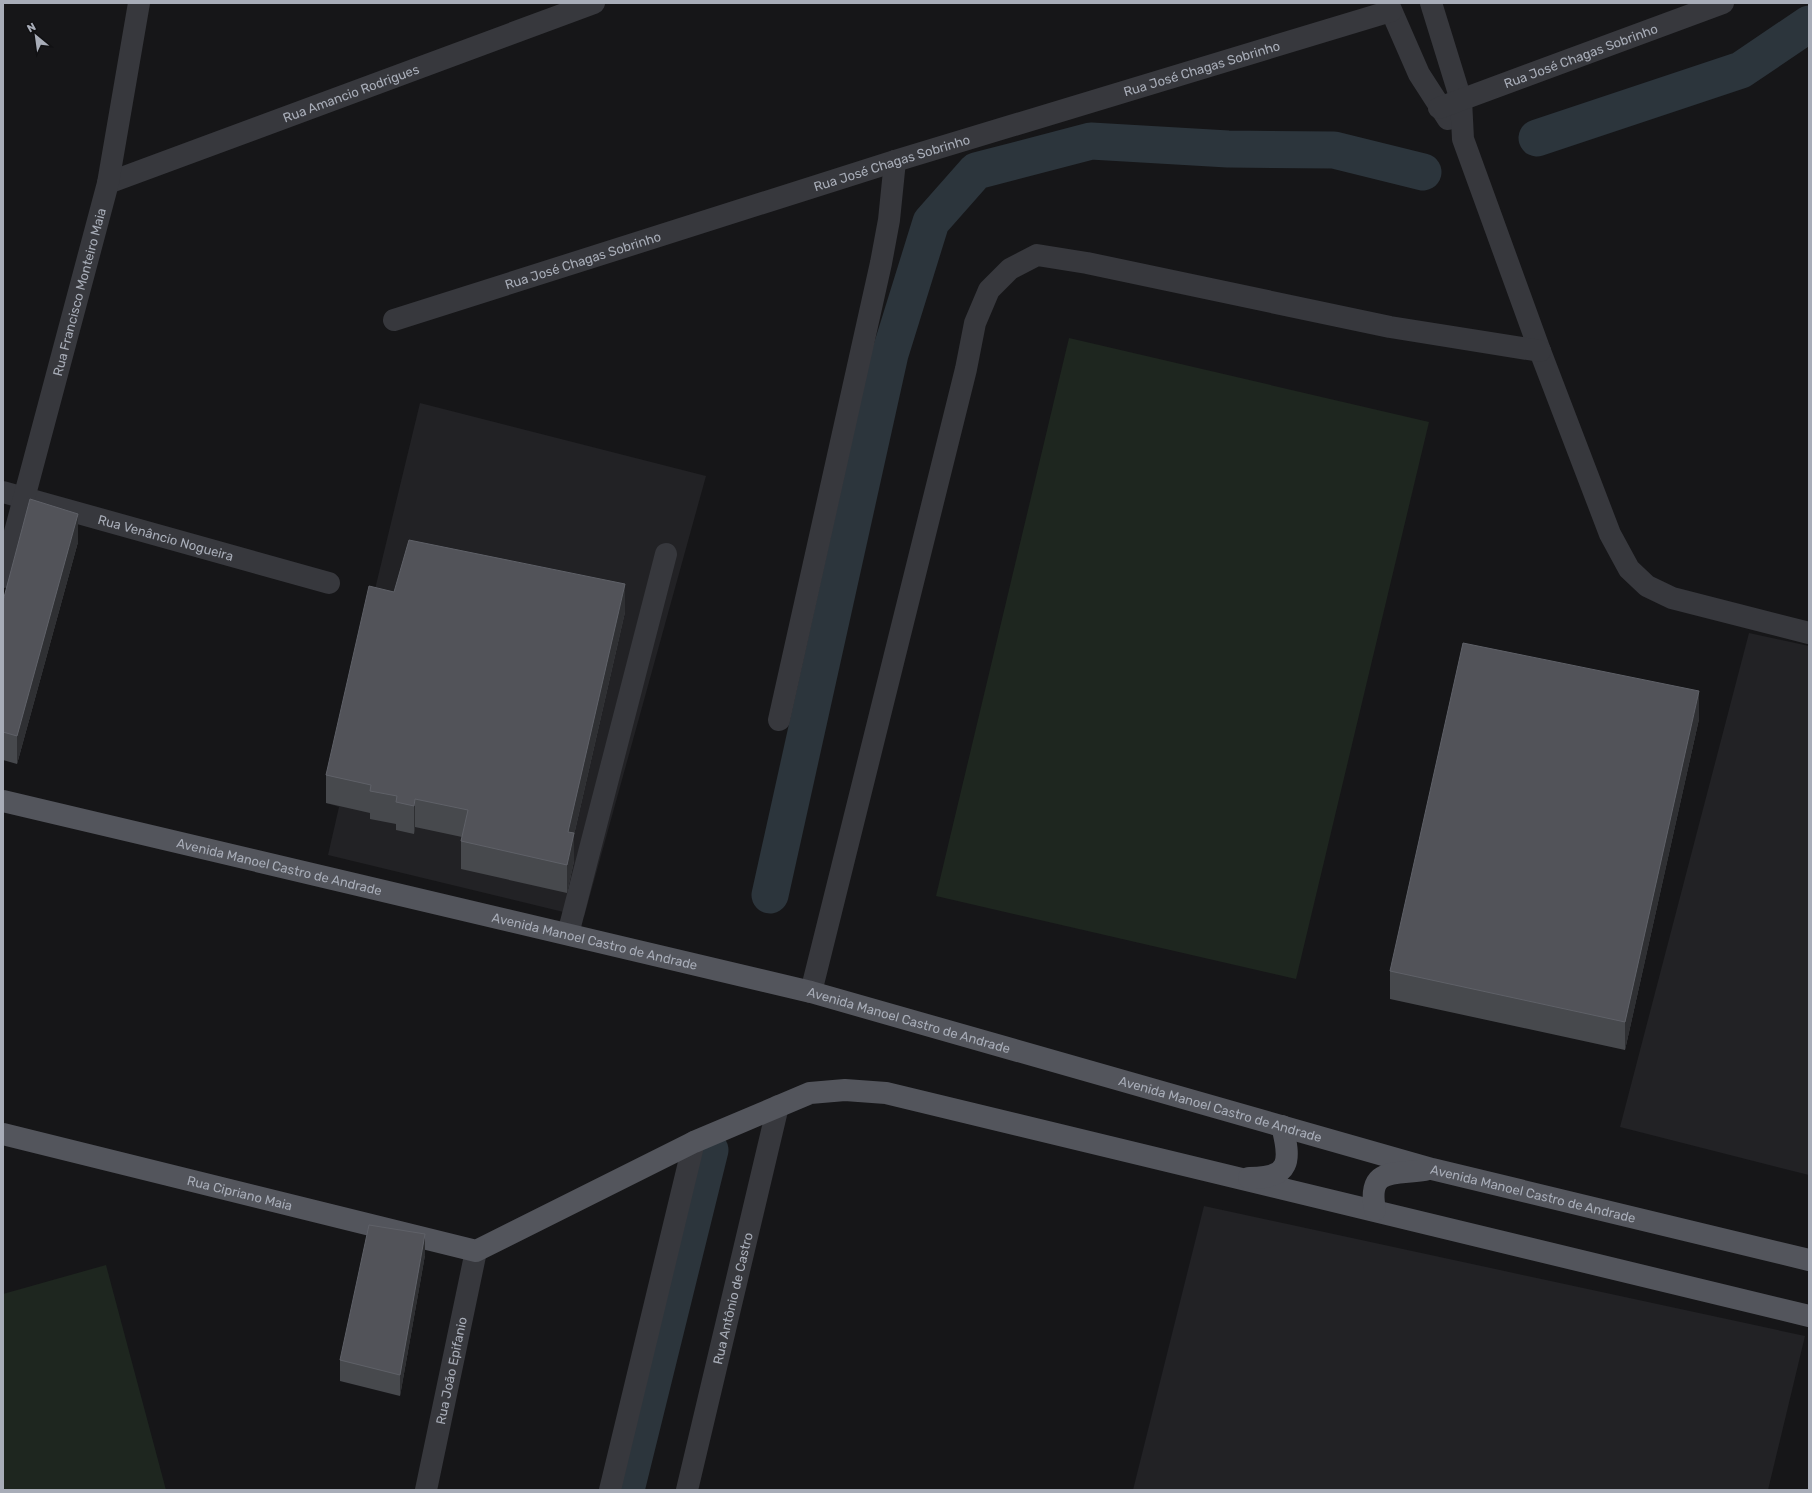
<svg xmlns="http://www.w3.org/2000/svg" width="1812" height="1493" viewBox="0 0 1812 1493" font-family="Rubik,sans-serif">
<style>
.built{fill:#222225}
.green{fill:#1e261f}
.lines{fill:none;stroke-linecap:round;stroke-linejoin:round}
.canal{stroke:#2c353c;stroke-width:37}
.minor{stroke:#37383d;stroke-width:22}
.major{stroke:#53555c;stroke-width:22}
.wall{fill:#47494d}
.shaded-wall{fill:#2f3033}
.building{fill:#525359;stroke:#5f6168}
.labels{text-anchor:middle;stroke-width:3;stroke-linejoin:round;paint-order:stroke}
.street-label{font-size:13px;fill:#a8adb8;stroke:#111113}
</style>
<rect width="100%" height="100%" fill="#161618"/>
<path class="built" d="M420,403L706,476L584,917L328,855L339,807L326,803L369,614Z
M1749,633L1809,646V1175L1620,1127Z
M1204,1206L1805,1336L1768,1490H1133Z"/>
<path class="green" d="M1069,338L1429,422L1296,979L936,896Z
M106,1265L166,1490H3V1294Z"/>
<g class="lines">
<path class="canal" d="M1537,138L1741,70L1809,24
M770,895L890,354L931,222L976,171L1091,141L1228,149L1334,150L1423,172
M626,1490L710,1150"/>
<g class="minor">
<path d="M1388,3L1419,74L1448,119"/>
<path d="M1431,3L1461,100L1463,139L1540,351L1610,534L1629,569L1647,586L1672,598L1809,633"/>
<path id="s1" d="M1439,108L1723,3"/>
<path id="s2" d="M108,183L594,3"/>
<path id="s3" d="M394,320L895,161L1391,11"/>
<path id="s4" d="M3,492L329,583"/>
<path id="s5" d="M3,577L108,183L139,3"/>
<path d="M779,720L881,263L889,220L895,161"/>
<path d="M568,934L666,554"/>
<path d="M811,992L966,369L975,323L989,290L1010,269L1037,255L1087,263L1390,327L1540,351"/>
<path id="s6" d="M426,1490L476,1251"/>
<path d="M610,1490L694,1142"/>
<path id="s7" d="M687,1490L778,1106"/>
</g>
<g class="major">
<path id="s8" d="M3,801L811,992L1432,1169L1809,1260"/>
<path id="s9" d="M3,1134L476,1251L694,1142L810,1093L845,1090L886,1093L1809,1316"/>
<path d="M1249,1178C1291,1178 1291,1161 1282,1126"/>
<path d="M1375,1210C1367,1167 1393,1175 1425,1170"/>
</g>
</g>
<path class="wall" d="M78,542L17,764L3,760V601Z
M394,592L625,612L574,835V861L567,893L461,869V841L462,837L415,827L414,834L396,830V824L370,819V813L326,803V775Z
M1699,719L1625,1050L1390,999V971Z
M425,1255L400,1396L340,1381V1360Z"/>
<path class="shaded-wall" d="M78,514V542L17,764V736Z
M625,584V612L574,835V861L567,893V865L568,832Z
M1699,691V719L1625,1050V1022Z
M415,799V827L414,834V806Z
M425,1234V1255L400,1396V1375Z"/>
<path class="building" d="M30,499L78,514L17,736L3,732V601Z
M409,540L625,584L568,832L574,833L567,865L461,841L468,810L415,799L414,806L396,802L397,796L370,791L371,785L326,775L369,586L394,592Z
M1463,643L1699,691L1625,1022L1390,971Z
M369,1225L425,1234L400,1375L340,1360Z"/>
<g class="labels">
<g class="street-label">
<text dy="5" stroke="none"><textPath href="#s1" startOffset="151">Rua José Chagas Sobrinho</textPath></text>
<text dy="5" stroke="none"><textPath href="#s3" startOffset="846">Rua José Chagas Sobrinho</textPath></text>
<text dy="5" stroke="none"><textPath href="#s2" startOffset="259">Rua Amancio Rodrigues</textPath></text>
<text dy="5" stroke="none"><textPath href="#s3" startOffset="522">Rua José Chagas Sobrinho</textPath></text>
<text dy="5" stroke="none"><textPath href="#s3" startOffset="198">Rua José Chagas Sobrinho</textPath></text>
<text dy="5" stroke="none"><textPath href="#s5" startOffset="295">Rua Francisco Monteiro Maia</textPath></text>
<text dy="5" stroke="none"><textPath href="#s4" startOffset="169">Rua Venâncio Nogueira</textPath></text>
<text dy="5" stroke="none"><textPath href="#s8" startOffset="284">Avenida Manoel Castro de Andrade</textPath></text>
<text dy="5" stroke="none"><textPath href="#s8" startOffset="608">Avenida Manoel Castro de Andrade</textPath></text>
<text dy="5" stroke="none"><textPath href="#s8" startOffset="932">Avenida Manoel Castro de Andrade</textPath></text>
<text dy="5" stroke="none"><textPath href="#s8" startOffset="1256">Avenida Manoel Castro de Andrade</textPath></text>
<text dy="5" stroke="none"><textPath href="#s9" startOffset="244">Rua Cipriano Maia</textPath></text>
<text dy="5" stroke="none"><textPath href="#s8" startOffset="1580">Avenida Manoel Castro de Andrade</textPath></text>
<text dy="5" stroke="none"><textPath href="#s7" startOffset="197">Rua Antônio de Castro</textPath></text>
<text dy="5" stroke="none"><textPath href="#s6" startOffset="122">Rua João Epifanio</textPath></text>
</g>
</g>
<rect width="1812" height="1493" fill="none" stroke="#a8adb8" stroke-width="8"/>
<g transform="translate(36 36) rotate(331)" stroke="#111113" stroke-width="3" paint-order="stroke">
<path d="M0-3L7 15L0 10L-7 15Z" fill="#a8adb8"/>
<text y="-6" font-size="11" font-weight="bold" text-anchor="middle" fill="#a8adb8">N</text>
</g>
</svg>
